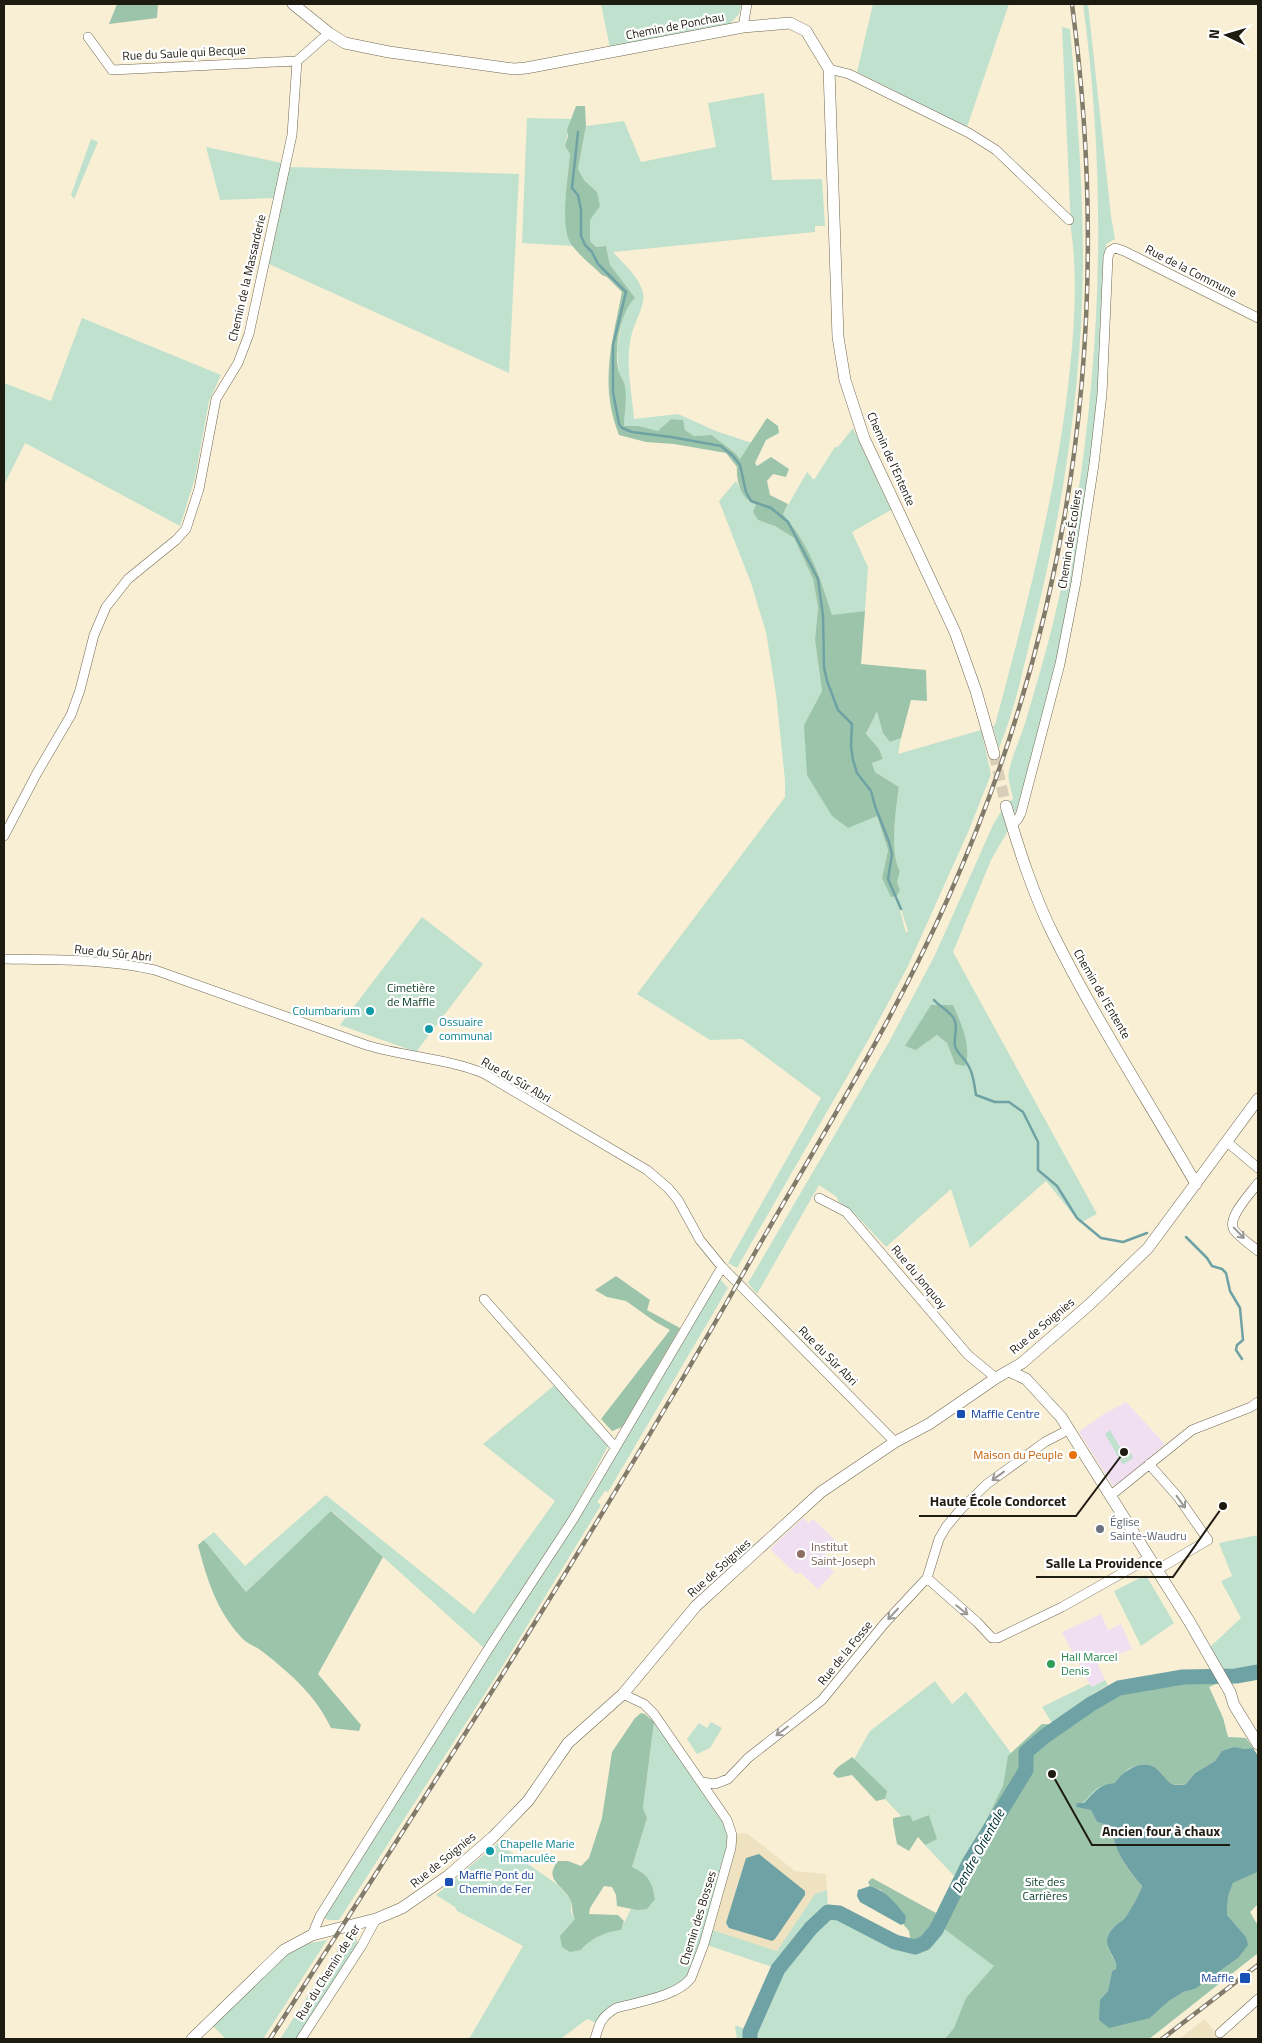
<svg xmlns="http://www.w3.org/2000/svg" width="1262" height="2043" viewBox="0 0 1262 2043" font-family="'Titillium Web',sans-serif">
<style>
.built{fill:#eee2c1}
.education{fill:#f0dff1}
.green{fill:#c0e1cd;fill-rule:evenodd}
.forest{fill:#9cc4ab}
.water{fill:#6fa2a4}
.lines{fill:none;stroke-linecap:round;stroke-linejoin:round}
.stream{stroke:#6fa2a4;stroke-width:2.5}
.river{stroke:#6fa2a4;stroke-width:15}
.secondary-tunnel{stroke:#d8cfb8;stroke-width:11;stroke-dasharray:11 5.5;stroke-linecap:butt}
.street-casing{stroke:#6f6750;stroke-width:10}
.secondary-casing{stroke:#6f6750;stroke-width:12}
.street{stroke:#fff;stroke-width:9}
.secondary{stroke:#fff;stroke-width:11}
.rail-casing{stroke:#827b6a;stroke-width:4.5}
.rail{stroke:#fff;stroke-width:2.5;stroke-dasharray:8;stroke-linecap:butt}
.oneway{stroke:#9a9894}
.culture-dot{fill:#0f9aa8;stroke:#fff;stroke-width:2}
.transit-dot{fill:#1a4fb4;stroke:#fff;stroke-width:2}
.food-dot{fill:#e8710a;stroke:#fff;stroke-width:2}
.worship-dot{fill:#6b7280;stroke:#fff;stroke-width:2}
.education-dot{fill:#8d6e63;stroke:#fff;stroke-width:2}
.leisure-dot{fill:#2e9e5b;stroke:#fff;stroke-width:2}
.labels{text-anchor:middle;stroke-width:4.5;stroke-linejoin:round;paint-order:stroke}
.street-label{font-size:12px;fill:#1e1b11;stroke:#fff}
.park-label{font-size:12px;fill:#093d25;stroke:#fff}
.culture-label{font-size:12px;fill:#0d838f;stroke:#fff;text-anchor:start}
.transit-label{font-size:12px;fill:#164399;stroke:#fff;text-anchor:start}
.food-label{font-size:12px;fill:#c56008;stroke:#fff;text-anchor:end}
.worship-label{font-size:12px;fill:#5b616d;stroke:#fff;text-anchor:start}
.education-label{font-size:12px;fill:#785e54;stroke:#fff;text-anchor:start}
.leisure-label{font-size:12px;fill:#27864d;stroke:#fff;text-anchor:start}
.water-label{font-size:14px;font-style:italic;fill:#003335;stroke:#fff}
.leader{fill:none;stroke:#1e1b11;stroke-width:2}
.callout-dot{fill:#1e1b11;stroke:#fff;stroke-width:2}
.callout-label{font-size:14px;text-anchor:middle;font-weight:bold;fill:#1e1b11;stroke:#fff;stroke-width:4.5;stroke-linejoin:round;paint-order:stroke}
</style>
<rect width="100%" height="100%" fill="#f9efd5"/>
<path class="built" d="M743,1833L748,1834L795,1871L826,1874L827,1890L815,1894L777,1951L708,1929L732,1835Z
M1205,2019L1220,2039H1179Z"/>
<path class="education" d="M1126,1402L1165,1444L1127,1477L1113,1486L1079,1432L1104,1414Z
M803,1518L809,1523L813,1519L837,1542L821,1559L834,1572L818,1589L800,1572L796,1574L770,1549Z
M1101,1614L1108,1630L1121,1624L1132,1649L1097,1663L1105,1680L1091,1687L1062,1632Z"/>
<path class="green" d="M601,4H742L739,14L729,25L610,48Z
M873,4H1009L967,127L857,72Z
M1083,4H1088L1111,216L1115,239L1106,244L1100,397L1072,587L1057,661L1018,811L1014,812L1010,801L1013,799C1012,791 1007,779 1009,771C1013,752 1023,733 1028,713C1046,654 1062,593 1072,532C1102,357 1107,180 1083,4Z
M1062,27L1070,29C1077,107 1083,184 1083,263C1082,383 1064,504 1035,621C1024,663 1016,708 999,748L993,726L995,725C1024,617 1051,514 1066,403C1073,346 1079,286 1071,229Z
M764,93L772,180L822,179L825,226H815V232L613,252C623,263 640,278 643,293C646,304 633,325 631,337C625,364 632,392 634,419L678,414L716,431L752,443L740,459C733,449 722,444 712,435L694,436L685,430L682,420L671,419L658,432L639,426H624V382L619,373L617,349L622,320L628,304L618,278L610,265L606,246L596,247L589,241L590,220L597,192L584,180L578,169L586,126L624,121L641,162L716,147L708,103Z
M527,118L572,119C567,129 568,136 565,146L570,154C568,179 559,224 573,246L522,243Z
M91,139L98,142L74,199L71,195Z
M206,147L282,163L274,198L220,200Z
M290,167L519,174L509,373L269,264Z
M82,318L221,375L209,401L195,478L180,526L25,443L4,485V383L51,401Z
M853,428L891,510L852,532L868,567L865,611L832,616C821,577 809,545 783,514L807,472L814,480L835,447H838Z
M736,481L748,501L756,505L758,520L775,526L794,538L813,579L818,607L815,640L822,691L804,725L877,816L888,850L882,878L898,903L906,933L908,931L897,896L900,890L897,882L900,871C889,852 896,809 899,787L875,772L872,763L883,759L879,749L866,735L877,710L890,742L901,738L898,754L981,730L991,774L969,830L907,968L866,1044L737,1268L728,1263L821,1098L742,1039L710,1040L637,994L785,797V780L776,694L766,632L751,583L719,501Z
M1003,808L1009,829L991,860L953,952L1097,1214L1080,1223L1046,1181L970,1248L951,1189L886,1247L855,1214L838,1201L837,1197L819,1185L757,1294L748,1283L889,1042L935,955L993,825ZM953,1005L955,1064L947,1043L937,1035L916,1050Z
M422,917L483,964L416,1052L340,1025Z
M720,1279L728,1288L608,1492L605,1491L597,1502L601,1505L502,1667L339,1920H328L320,1916L577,1520Z
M556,1384L608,1446L572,1513L484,1648L332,1511L246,1592L204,1540L214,1532L245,1566L326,1495L474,1614L555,1501L483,1444Z
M1110,1430L1125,1456L1131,1453L1133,1458L1123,1465L1105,1434Z
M1258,1535V1670L1226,1674L1210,1647L1241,1618L1221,1581L1232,1576L1219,1543Z
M1146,1575L1174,1623L1141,1646L1114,1591Z
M1183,1677H1213L1218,1683L1209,1687L1223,1718L1228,1737L1246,1738L1253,1748L1156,1768L1114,1827L1150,2018L1169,2001L1249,1877L1258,1872V1904L1250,1912L1258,1926V1953L1149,2039H737L735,2025L750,2031L778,1969L704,1944L686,1985L616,2008L599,2024L587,2019L562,2038L469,2039L523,1946L457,1911L455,1907L436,1895L487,1852L489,1854L492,1851L491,1849L498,1843L558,1885L571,1900V1912L575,1919L581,1950C589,1939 607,1931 621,1929L631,1909L637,1910L632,1867L647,1818L643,1808L654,1722L719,1817L727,1820L732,1835L709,1929L777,1951L815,1894L827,1890L828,1912L839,1913L895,1942L915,1947L925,1943L936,1930L969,1863L988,1830L985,1822L954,1876L925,1845L936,1838L929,1815L913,1821L910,1815L902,1817L885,1799L886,1791L854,1759L870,1731L935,1681L952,1704L966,1692L1011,1753L1042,1724L1060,1725L1091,1704L1119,1688Z
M1105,1680L1108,1685L1094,1693L1052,1723L1042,1707L1089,1684L1092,1687Z
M711,1722L722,1728L710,1748L697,1754L687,1739L699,1723L707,1728Z
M356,1935L357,1943L336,1984L301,2039H280L346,1937Z
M299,1940L309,1943L327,1940L263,2039H226L209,2022Z"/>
<path class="forest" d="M117,4H158L157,18L109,24Z
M576,106H585L586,126L578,169L584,180L597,192L600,206L590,220V241L596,247L606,246L610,265L635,298C620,311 613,353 619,372C620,376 623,379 624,383C628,396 624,412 624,426H639L658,431L671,419L683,420L685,430L694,436L712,435C722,444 733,449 740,459L767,418L778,426L779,433L766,440L755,463L757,466L771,457L789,469L786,477L773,474L767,481L770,495L788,504L783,514C810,546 820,576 832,615L865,611L861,664L926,670L927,701L911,700L901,738L890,742L883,733L877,711L866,734L879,749L883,759L872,763L875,772L899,787C896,809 889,852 900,871L897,882L900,890L897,896L891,897L882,878L888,850L877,816L848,828L832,816L807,775L804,725L822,691L815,640L818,607L813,579L794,538L775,526L758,520L753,512L756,505C741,499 736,481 737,467L726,453L674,444L646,442L619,435C599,385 612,343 622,292L607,277L602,275C593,266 572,250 568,238C561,215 568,178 570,154L565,146L568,136L567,130Z
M931,1005H953C961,1023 972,1047 965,1066L955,1064L947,1043L937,1035L916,1050L905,1046Z
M616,1276L650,1300L647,1310L680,1328L622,1427L612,1431L601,1419L670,1330L654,1321L626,1301L607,1297L595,1290Z
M331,1511L383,1557L318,1674L361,1725L359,1731L331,1728C317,1697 290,1673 263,1652C257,1647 247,1644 241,1637C217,1611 207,1580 198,1545L204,1540L246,1592Z
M1183,1677H1213L1218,1683L1209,1687L1223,1718L1228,1737L1246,1738L1253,1748L1245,1749L1234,1747L1223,1751L1215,1761L1195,1773L1186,1784C1161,1788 1169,1775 1155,1768C1147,1764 1135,1765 1128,1769C1123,1773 1120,1781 1115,1783C1108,1786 1102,1784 1096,1789C1089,1795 1085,1802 1076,1807L1091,1810L1097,1822L1114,1827C1110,1846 1130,1873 1142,1886C1141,1891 1127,1917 1123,1920C1117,1924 1111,1929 1108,1936C1103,1949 1117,1957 1116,1969L1112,1971L1108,1991L1100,2000L1150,2018L1169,2001L1183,1992L1195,1989L1238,1958L1246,1937L1227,1915L1228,1897L1233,1883L1258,1872V1904L1250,1912L1258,1926V1953L1149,2039H945L954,2028L966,1998L994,1966L939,1925L969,1863L988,1830L986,1821L1003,1786L1008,1756L1042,1724L1060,1725L1091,1704L1119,1688Z
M641,1713L645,1714L654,1722L643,1808L647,1818L632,1867C649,1875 652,1882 655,1899L647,1909L637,1910L617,1906L616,1895L612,1887L604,1886L590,1908L589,1914L618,1915L624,1921L621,1930C608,1931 589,1939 581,1950L570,1952L562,1947L560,1936L575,1919C571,1911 573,1905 570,1899C562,1885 543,1879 558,1861H568L581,1866L589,1858L602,1818L612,1752L635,1718Z
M852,1757L887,1791L885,1799L876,1801L852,1775L838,1778L833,1774C836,1766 845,1763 852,1757Z
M910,1815L913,1821L929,1815L937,1839L925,1845L918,1837L909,1851L897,1844L893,1823V1818Z
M872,1878L936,1913L929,1930L921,1942L911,1943L909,1931L903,1924L906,1916L881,1890L870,1886L868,1882Z"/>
<path class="water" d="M1234,1747L1245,1749L1253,1748L1258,1756V1872L1233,1883L1228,1897L1227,1915L1246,1937L1248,1945L1238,1958L1195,1989L1183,1992L1169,2001L1150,2018L1109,2028L1099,2020L1100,2000L1108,1991L1112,1971L1116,1969C1118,1957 1103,1949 1108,1936C1111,1929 1117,1924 1123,1920C1127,1917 1141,1891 1142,1886C1130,1872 1110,1847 1114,1827L1097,1822L1091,1810L1076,1807L1077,1803H1084C1096,1791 1098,1785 1115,1783C1123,1771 1142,1758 1157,1769C1169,1779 1166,1788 1186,1784L1195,1773L1215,1761L1222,1751Z
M759,1854L805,1891V1895L775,1939L772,1941L729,1928L726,1923L746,1858Z
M870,1886C887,1891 895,1903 906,1916L905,1923L901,1925L860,1902L857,1896L858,1890Z"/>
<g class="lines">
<path class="stream" d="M578,132L572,188L578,195L581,210V236L585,245L592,252L598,264L626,292L613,345V392L619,424L622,428L632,432L671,437L721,446L733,456L740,465L746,492L751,501L771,508L788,522L818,579L823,616L824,667L827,681L838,710L852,724L851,746L853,760L857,773L871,791L875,806L889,842L892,854L888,879L901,909
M934,1000C940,1007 949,1010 954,1019C959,1027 953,1037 955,1046C957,1054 964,1057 968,1065C974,1074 974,1085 976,1095L995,1102H1009L1023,1112L1038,1142V1170L1057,1186L1077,1218L1101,1238L1123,1242L1147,1233
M1186,1237L1207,1258L1212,1266L1222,1269L1226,1273L1230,1291L1240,1308L1243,1340L1237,1345L1236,1350L1242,1359"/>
<path class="river" d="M750,2039V2032L778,1969L811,1928L828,1912L839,1913L895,1942L915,1947L925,1943L936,1930L969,1863L1026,1770V1752L1045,1736L1091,1704L1119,1688L1183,1677L1236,1676L1258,1672"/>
<path class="secondary-tunnel" d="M994,754L1006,806"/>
<defs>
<path id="street" d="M743,27L747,4
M88,37L112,70L297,61
M829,69L849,74L969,133L996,150L1069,220
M1012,825L1018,819L1021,813L1060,664L1076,582L1094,464L1102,394L1108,257L1110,251L1115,248L1124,251L1258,318
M4,836L37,773L71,715L80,690L94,635L106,607L128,579L176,540L186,529L199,489L216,399L238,363L249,334L292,135L297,61L329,33
M4,959C54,960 105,959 155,970L366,1045C405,1057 445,1058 483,1073L647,1170L668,1188L678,1200L700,1240L722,1267L895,1442
M1227,1142L1258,1168
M1258,1183C1251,1193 1226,1218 1234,1230C1240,1238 1251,1245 1258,1251
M819,1198L846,1212L968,1355L996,1378
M484,1299L615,1447
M1149,1464L1178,1497L1208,1540L1157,1570
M1110,1496L1192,1430L1251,1407L1258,1402
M927,1578L977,1622L992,1638H998L1062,1607L1149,1558
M702,1782L715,1784L728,1779L748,1758L822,1700L884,1624L927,1578L939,1539L946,1527L961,1509L987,1484L1045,1442L1068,1430
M312,1935L320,1916L487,1651L574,1518L722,1267
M1220,2033L1258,1999
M301,2039L362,1945L376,1919
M595,2039C599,2024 601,2017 616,2008C638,2002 678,1996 691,1978L704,1944L731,1848L732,1835L727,1820L654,1714L644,1704L623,1694"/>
<path id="secondary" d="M293,4L329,33L345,43L389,52L514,69L526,68L743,27L790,23L806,31L829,69L838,337L845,380L864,438L955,632L976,691L994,754
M1006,806C1019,849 1033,894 1053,934C1095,1019 1149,1102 1196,1184
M1009,1371L1026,1379L1061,1417L1189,1621L1230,1692L1234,1705L1258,1744
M192,2039L284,1950L312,1935L376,1919L402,1908L448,1876L493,1837L528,1801L568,1743L623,1694L696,1606L821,1492L895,1442L929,1424L996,1378L1022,1363L1090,1304L1148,1248L1258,1099"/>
</defs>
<use href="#street" class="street-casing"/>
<use href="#secondary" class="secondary-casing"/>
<use href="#street" class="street"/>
<use href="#secondary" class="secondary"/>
<defs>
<path id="rail" d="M270,2039C432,1786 596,1534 744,1272C814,1148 891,1027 949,896C1076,610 1113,313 1072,4
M1162,2039L1258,1965"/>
</defs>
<use href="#rail" class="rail-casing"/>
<use href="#rail" class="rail"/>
</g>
<defs><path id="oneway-shaft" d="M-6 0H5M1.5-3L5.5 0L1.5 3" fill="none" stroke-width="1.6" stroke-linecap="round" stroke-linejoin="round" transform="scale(1.25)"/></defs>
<g class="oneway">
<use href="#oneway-shaft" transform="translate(1239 1233) rotate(46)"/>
<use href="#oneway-shaft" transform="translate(998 1476) rotate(144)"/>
<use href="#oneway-shaft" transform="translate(1181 1502) rotate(54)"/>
<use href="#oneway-shaft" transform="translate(962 1610) rotate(39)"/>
<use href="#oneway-shaft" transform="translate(893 1614) rotate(133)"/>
<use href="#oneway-shaft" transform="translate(782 1731) rotate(143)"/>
</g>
<g class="culture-dot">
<circle cx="370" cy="1011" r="5"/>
<circle cx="429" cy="1029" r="5"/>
<circle cx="490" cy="1851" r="5"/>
</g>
<g class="transit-dot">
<rect x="956" y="1409" width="10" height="10" rx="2.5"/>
<rect x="444" y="1877" width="10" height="10" rx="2.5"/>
<rect x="1239" y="1972" width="12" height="12" rx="2.5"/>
</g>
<circle class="food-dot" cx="1073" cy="1455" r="5"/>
<circle class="worship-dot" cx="1100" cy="1529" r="5"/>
<circle class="education-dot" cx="801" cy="1554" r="5"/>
<circle class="leisure-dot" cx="1051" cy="1664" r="5"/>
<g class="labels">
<g class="street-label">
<text transform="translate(675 26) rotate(-11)" y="4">Chemin de Ponchau</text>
<text transform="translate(184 53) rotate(-3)" y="4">Rue du Saule qui Becque</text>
<text transform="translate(1191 271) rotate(27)" y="4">Rue de la Commune</text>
<text transform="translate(247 278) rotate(-77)" y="4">Chemin de la Massarderie</text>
<text transform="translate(891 459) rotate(66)" y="4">Chemin de l'Entente</text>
<text transform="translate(1070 539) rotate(-81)" y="4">Chemin des Écoliers</text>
<text transform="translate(113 953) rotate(6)" y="4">Rue du Sûr Abri</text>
<text transform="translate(1102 994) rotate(60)" y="4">Chemin de l'Entente</text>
<text transform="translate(516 1080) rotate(30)" y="4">Rue du Sûr Abri</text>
<text transform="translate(919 1277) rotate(50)" y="4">Rue du Jonquoy</text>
<text transform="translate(1042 1326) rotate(-40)" y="4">Rue de Soignies</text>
<text transform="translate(828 1356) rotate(45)" y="4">Rue du Sûr Abri</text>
<text transform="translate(719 1568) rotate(-42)" y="4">Rue de Soignies</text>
<text transform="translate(845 1653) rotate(-51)" y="4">Rue de la Fosse</text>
<text transform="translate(443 1860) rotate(-39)" y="4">Rue de Soignies</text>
<text transform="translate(698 1918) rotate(-73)" y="4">Chemin des Bosses</text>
<text transform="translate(328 1972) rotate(-58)" y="4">Rue du Chemin de Fer</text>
</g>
<g class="park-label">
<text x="411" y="992">Cimetière<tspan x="411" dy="14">de Maffle</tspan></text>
<text x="1045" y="1886">Site des<tspan x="1045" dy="14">Carrières</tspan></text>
</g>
<g class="culture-label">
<text x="360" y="1015" text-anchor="end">Columbarium</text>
<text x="439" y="1026">Ossuaire<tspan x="439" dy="14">communal</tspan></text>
<text x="500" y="1848">Chapelle Marie<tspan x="500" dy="14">Immaculée</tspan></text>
</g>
<g class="transit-label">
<text x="971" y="1418">Maffle Centre</text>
<text x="459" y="1879">Maffle Pont du<tspan x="459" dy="14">Chemin de Fer</tspan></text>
<text x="1234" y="1982" text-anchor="end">Maffle</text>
</g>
<g class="food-label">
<text x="1063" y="1459">Maison du Peuple</text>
</g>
<g class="worship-label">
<text x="1110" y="1526">Église<tspan x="1110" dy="14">Sainte-Waudru</tspan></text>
</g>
<g class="education-label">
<text x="811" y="1551">Institut<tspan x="811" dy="14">Saint-Joseph</tspan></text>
</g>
<g class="leisure-label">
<text x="1061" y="1661">Hall Marcel<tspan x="1061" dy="14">Denis</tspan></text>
</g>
<g class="water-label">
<text transform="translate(978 1851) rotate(-61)" y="5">Dendre Orientale</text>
</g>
</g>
<path class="leader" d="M1124 1452L1076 1516H919M1223 1506L1173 1577H1036M1052 1774L1092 1845H1230"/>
<g class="callout-dot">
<circle cx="1124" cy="1452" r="5"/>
<circle cx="1223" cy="1506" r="5"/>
<circle cx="1052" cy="1774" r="5"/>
</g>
<g class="callout-label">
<text x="998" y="1506">Haute École Condorcet</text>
<text x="1104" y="1568">Salle La Providence</text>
<text x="1161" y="1836">Ancien four à chaux</text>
</g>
<rect width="1262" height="2043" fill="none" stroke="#1e1b11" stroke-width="10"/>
<g transform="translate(1227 35) rotate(275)" stroke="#ffffff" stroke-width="4" paint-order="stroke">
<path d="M0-4L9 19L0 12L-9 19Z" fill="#1e1b11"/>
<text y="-8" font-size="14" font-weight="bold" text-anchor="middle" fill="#1e1b11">N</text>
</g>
</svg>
